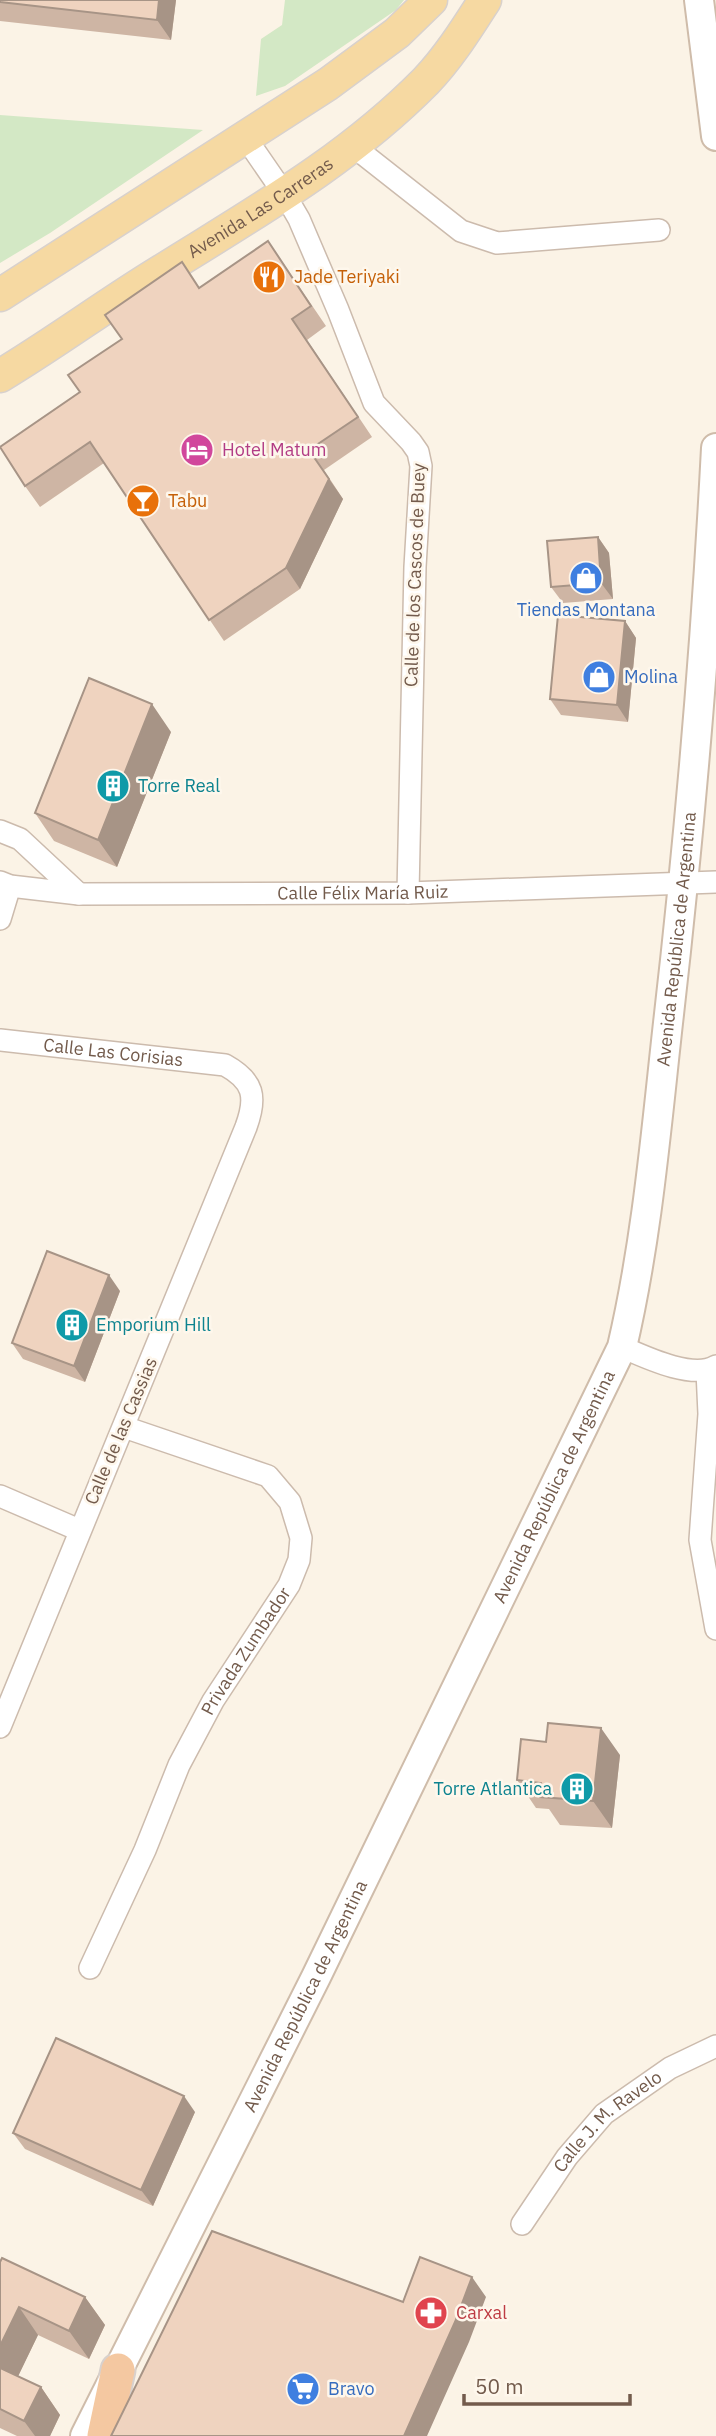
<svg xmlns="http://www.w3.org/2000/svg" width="716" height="2436" viewBox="0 0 716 2436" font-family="'IBM Plex Sans',sans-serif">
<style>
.green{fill:#d3e8c5}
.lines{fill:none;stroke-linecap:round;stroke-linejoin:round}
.minor-casing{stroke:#ccbbad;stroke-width:24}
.secondary-casing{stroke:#cfbcaa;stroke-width:32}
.primary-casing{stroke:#d8d1cd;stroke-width:35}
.trunk-casing{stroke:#d8d1cd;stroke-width:37}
.minor{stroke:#fff;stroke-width:21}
.secondary{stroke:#fff;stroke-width:28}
.primary{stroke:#f6d9a2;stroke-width:32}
.trunk{stroke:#f4c8a1;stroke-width:33}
.wall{fill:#ceb5a4}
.shaded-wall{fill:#a79486}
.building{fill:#efd3bf;stroke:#a79486;stroke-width:2}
.labels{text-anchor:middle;stroke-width:5;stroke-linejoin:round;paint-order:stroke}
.street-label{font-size:18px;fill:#735b4c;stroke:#fef7ec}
.food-label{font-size:18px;fill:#c56008;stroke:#fef7ec;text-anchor:start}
.hotel-label{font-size:18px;fill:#b23c85;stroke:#fef7ec;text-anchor:start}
.shop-label{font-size:18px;fill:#366cbe;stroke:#fef7ec;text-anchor:start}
.culture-label{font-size:18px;fill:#0d838f;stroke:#fef7ec;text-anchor:start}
.health-label{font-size:18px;fill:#be3a42;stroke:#fef7ec;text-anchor:start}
</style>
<rect width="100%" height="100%" fill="#fbf3e6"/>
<path class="green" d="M285,0H404L396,10L285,86L256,96L261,39L282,25Z
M0,115L203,130L50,233L0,263Z"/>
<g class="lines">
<defs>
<g id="minor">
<path d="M245,137L285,195L299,219L338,310L374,403L411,442L418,452L421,466L415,567L408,893"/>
<path d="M353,146L461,231L497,243L659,230"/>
<path d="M0,831L20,839L79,894"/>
<path id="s1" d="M0,882L10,886L79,894L408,893L716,882"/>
<path d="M0,919L10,886"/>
<path id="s2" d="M0,1040L225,1065C254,1081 257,1097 246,1127L0,1727"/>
<path d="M622,1347C645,1357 693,1380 716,1366"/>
<path d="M707,1371L709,1414L700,1540L716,1629"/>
<path d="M0,1496L79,1530"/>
<path id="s3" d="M90,1968L145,1850L179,1765L213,1701L289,1585L299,1560L301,1538L290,1502L268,1476L124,1427"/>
<path id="s4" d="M522,2224L567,2157L604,2114L670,2068L716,2046"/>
</g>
<g id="secondary">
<path d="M699,0L716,136"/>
<path id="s5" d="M85,2436L316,1977L622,1347C647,1240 656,1131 668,1023C690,832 706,640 716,448"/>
</g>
<g id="primary">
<path d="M0,295L328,84L397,33L431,0"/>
<path id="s6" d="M0,376C55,343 106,305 160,272C254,213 347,161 426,81C449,57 467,28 485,0"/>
</g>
<path id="trunk" d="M104,2436L118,2370"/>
</defs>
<use href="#minor" class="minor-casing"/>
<use href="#secondary" class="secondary-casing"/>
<use href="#primary" class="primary-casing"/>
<use href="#trunk" class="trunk-casing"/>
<use href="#minor" class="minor"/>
<use href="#secondary" class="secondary"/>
<use href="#primary" class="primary"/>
<use href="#trunk" class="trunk"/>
</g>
<path class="wall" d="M0,0H176L171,40L0,21Z
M268,241L326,326L307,340L372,437L324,470L343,499L300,589L224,641L104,463L40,507L25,486L80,392L200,287Z
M598,537L609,553L613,599L563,603L551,587Z
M625,621L636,638L628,722L561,715L550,699Z
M171,732L117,867L54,841L35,813Z
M120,1291L85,1382L23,1359L12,1343Z
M620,1755L612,1828L560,1825L549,1809L536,1808L517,1780Z
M195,2112L153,2206L25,2149L13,2133Z
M0,2262L85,2297L105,2325L89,2359L38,2335L18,2376L41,2387L60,2415L50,2436H17L0,2428Z"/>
<path class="shaded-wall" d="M159,0H176L171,40L157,20Z
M309,450L343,499L300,589L286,568Z
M598,537L609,553L613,599L601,583Z
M625,621L636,638L628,722L617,705Z
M152,704L171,732L117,867L98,840Z
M109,1275L120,1291L85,1382L74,1366Z
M601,1728L620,1755L612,1828L593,1801Z
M184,2096L195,2112L153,2206L141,2190Z
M472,2277L486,2297L469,2342L427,2436H404Z
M85,2297L105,2325L89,2359L69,2331Z
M19,2307L38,2335L11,2391L0,2376V2346Z
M41,2387L60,2415L50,2436H35L24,2421Z"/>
<path class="building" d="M0,0H159L157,20L0,2Z
M268,241L311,306L292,319L358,417L309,450L329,479L286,568L209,620L90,442L25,486L0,447L80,392L68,375L122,339L105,315L182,262L199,288Z
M598,537L601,583L551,587L547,541Z
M558,615L625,621L617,705L550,699Z
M89,678L152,704L98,840L35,813Z
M47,1251L109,1275L74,1366L12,1343Z
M548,1723L601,1728L593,1801L540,1797L541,1783L517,1780L521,1739L546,1742Z
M56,2038L184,2096L141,2190L13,2133Z
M212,2231L403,2302L420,2257L472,2277L455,2322L404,2436H111Z
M2,2258L85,2297L69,2331L19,2307L0,2346V2262Z
M0,2368L41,2387L24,2421L0,2409Z"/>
<defs>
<symbol id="restaurant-disc" viewBox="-11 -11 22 22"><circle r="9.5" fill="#e8710a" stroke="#fef7ec"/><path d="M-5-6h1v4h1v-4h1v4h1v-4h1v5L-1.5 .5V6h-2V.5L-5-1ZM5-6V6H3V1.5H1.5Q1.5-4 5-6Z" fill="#fff"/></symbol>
<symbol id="hotel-disc" viewBox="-11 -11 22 22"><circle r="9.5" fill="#d1479c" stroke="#fef7ec"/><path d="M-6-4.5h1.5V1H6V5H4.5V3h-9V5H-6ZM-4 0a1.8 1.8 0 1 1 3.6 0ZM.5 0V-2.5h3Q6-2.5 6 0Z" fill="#fff"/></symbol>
<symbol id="bar-disc" viewBox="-11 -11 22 22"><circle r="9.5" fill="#e8710a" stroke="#fef7ec"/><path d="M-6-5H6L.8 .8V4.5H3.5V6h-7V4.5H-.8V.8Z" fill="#fff"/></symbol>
<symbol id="shop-disc" viewBox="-11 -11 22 22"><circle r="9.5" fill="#3f7fe0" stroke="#fef7ec"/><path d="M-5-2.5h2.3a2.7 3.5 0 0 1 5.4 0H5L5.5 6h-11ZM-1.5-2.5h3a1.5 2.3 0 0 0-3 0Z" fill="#fff"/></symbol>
<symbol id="building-disc" viewBox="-11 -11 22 22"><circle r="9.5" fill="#0f9aa8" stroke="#fef7ec"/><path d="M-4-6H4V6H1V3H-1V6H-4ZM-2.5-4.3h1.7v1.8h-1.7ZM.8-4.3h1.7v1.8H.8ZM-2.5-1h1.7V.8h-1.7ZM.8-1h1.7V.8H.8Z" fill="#fff"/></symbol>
<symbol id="pharmacy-disc" viewBox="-11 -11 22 22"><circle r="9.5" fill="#e0444e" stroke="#fef7ec"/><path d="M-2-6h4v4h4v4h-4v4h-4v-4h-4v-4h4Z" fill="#fff"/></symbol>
<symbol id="supermarket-disc" viewBox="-11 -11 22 22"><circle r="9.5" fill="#3f7fe0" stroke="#fef7ec"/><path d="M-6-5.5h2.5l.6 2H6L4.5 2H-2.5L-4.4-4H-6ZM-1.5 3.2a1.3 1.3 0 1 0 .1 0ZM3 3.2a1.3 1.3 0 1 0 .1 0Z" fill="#fff"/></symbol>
</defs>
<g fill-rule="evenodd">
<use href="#restaurant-disc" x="250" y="258" width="38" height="38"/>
<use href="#hotel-disc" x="178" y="431" width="38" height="38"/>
<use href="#bar-disc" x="124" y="482" width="38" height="38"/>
<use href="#shop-disc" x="567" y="559" width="38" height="38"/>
<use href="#shop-disc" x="580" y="658" width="38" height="38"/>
<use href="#building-disc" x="94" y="767" width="38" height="38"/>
<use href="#building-disc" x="53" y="1306" width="38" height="38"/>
<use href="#building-disc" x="558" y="1770" width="38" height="38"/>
<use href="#pharmacy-disc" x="412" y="2294" width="38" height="38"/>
<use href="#supermarket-disc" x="284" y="2370" width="38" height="38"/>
</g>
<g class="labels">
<g class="street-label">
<text dy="6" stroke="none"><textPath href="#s6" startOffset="310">Avenida Las Carreras</textPath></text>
<text transform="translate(415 575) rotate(-88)" y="6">Calle de los Cascos de Buey</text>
<text dy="6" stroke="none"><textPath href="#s1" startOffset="364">Calle Félix María Ruiz</textPath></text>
<text dy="6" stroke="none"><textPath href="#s5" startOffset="1626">Avenida República de Argentina</textPath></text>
<text dy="6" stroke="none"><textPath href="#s2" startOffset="114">Calle Las Corisias</textPath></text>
<text transform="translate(121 1431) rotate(-67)" y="6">Calle de las Cassias</text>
<text dy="6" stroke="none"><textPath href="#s5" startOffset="1059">Avenida República de Argentina</textPath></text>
<text dy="6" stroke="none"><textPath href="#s3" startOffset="354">Privada Zumbador</textPath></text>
<text dy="6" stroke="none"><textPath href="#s5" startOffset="492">Avenida República de Argentina</textPath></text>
<text dy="6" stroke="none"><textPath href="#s4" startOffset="135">Calle J. M. Ravelo</textPath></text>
</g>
<g class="food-label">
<text x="294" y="283">Jade Teriyaki</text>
<text x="168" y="507">Tabu</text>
</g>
<g class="hotel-label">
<text x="222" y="456">Hotel Matum</text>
</g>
<g class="shop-label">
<text x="586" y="616" text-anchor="middle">Tiendas Montana</text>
<text x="624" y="683">Molina</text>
<text x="328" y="2395">Bravo</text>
</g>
<g class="culture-label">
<text x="138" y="792">Torre Real</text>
<text x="96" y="1331">Emporium Hill</text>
<text x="552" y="1795" text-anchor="end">Torre Atlantica</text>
</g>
<g class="health-label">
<text x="456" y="2319">Carxal</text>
</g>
</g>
<path d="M464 2394v10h166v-10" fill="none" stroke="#735b4c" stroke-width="3.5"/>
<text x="475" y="2394" font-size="21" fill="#735b4c" stroke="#fef7ec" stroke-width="5" paint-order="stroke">50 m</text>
</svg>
